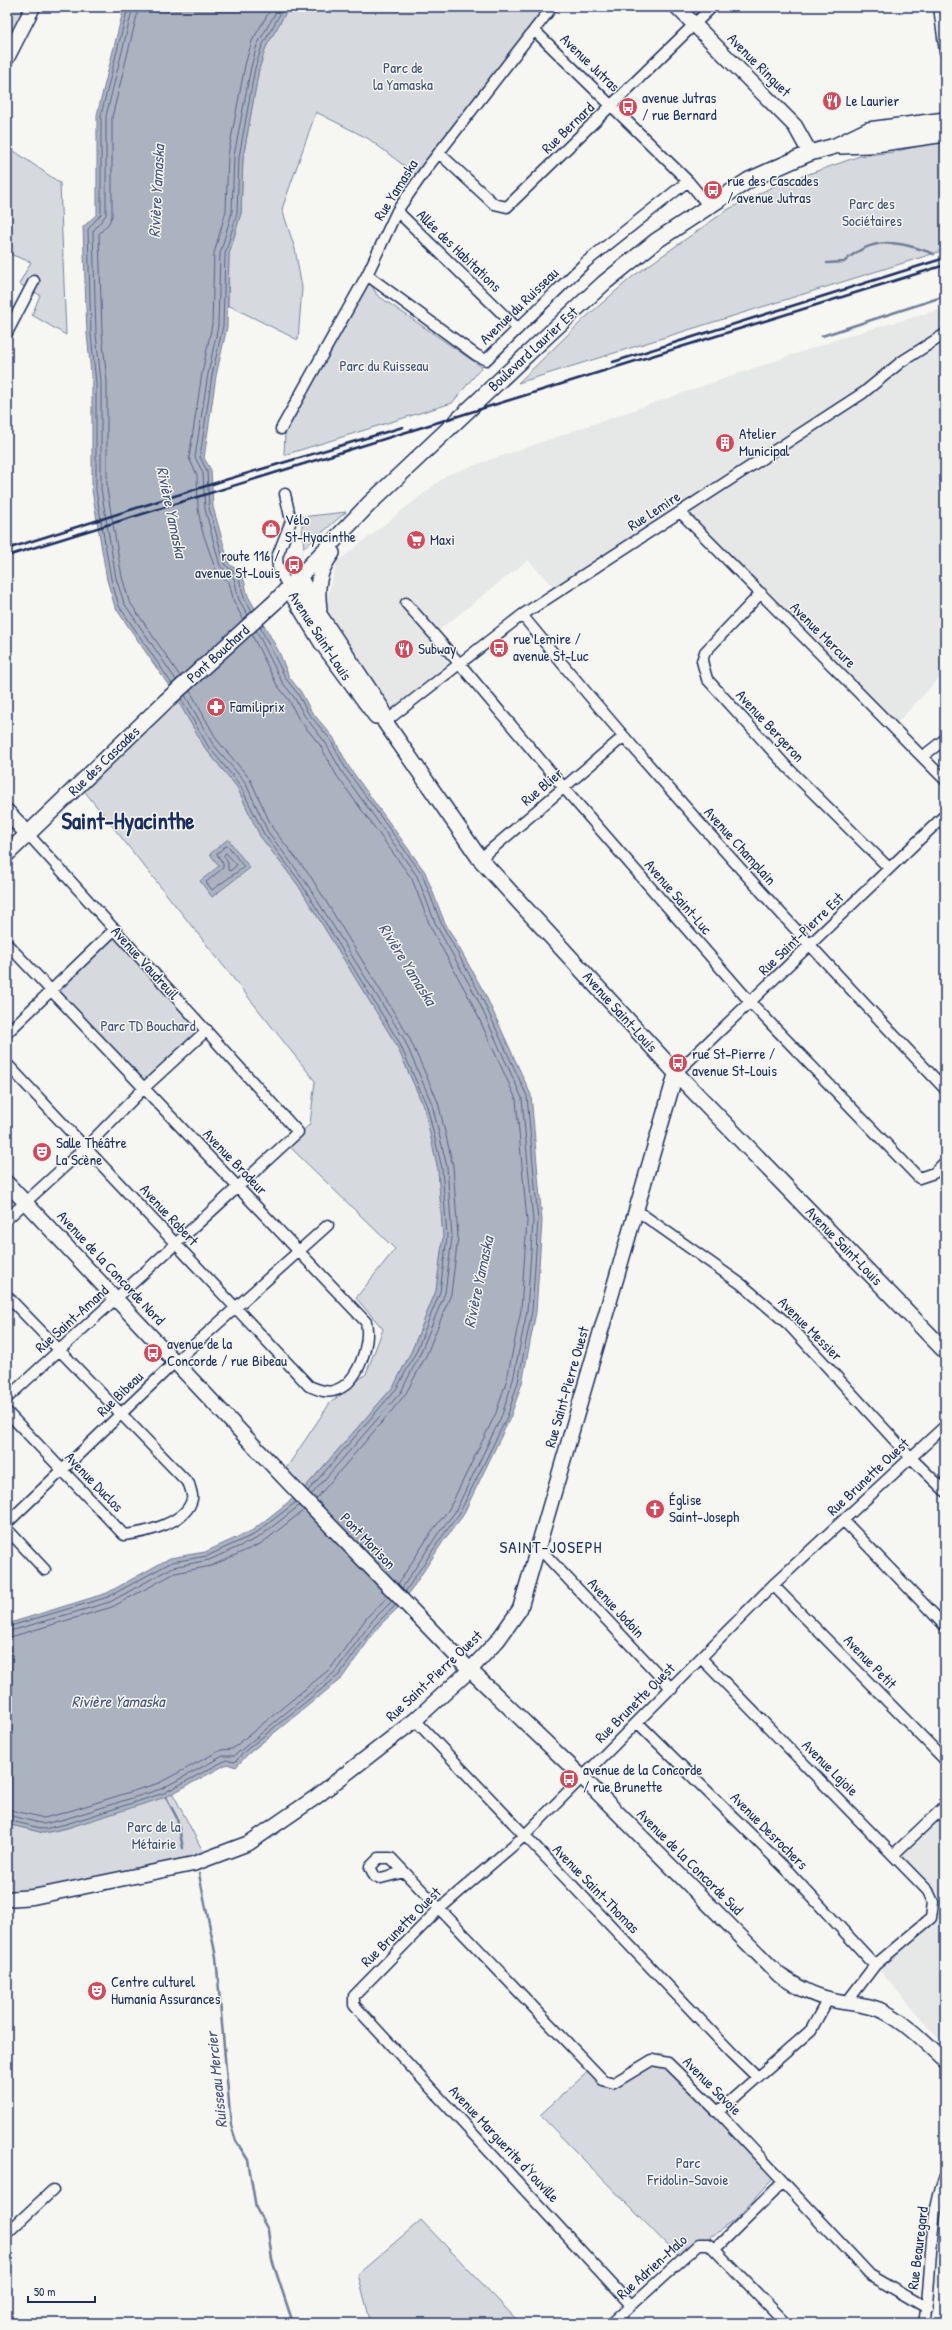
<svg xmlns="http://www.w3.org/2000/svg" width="952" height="2330" viewBox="0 0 952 2330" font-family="'Patrick Hand',sans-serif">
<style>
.built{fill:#e6e7e7}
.green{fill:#d6d9dd;stroke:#78849e}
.water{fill:#abb2c0;stroke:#717e99}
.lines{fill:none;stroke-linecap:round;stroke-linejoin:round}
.shore{stroke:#556385;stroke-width:1}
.stream{stroke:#717e99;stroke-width:2.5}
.street-casing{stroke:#1b2f5e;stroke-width:13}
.secondary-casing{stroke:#1b2f5e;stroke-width:17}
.primary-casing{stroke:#1b2f5e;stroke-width:18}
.street{stroke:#f6f6f2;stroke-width:10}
.secondary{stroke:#f6f6f2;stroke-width:14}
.primary{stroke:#f6f6f2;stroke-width:15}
.rail{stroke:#1b2f5e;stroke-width:2.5}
.labels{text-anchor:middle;stroke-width:3;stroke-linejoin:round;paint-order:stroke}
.street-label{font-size:15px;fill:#1b2f5e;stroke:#f6f6f2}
.park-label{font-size:15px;fill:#405177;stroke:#f6f6f2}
.poi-label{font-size:15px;fill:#1b2f5e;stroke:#f6f6f2;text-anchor:start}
.water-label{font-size:16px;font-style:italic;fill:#46567b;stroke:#f6f6f2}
.quarter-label{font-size:17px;letter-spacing:1px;fill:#1b2f5e;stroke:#f6f6f2}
.town-label{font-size:23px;font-weight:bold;fill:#1b2f5e;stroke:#f6f6f2}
</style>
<rect width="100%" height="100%" fill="#f6f6f2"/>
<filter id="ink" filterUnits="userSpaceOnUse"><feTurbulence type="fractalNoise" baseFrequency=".025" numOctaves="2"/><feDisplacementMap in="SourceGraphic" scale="8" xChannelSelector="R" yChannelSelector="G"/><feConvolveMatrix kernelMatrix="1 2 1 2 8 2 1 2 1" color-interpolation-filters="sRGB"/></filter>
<g filter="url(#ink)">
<path class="built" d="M945,308V672L895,725L684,513L559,593L528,560L434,634L459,663L391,718L324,609L337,562L447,475L847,336Z
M7,1183L25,1202L7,1219Z
M945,1812V1901L901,1855Z
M945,1907V2046L875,1965Z"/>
<path class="green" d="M7,7H34L7,61Z
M289,7H556L536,21L415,174L369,139L316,112L282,209L295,249L302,288L298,340L228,305L229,254L241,213L243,158L259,69L266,47Z
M945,140V250L518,383L585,318L632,277L727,210L774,186L860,156L893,152Z
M7,146L60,183L66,335L32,315L40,295L19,284L31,262L7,253V199L10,192L7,190Z
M368,279L377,295L482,367L452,403L284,455L285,433Z
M346,512L304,548L301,517Z
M173,692L205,748L237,787L260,836L298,885L396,1044L424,1107L438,1169L443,1237L436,1291L412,1350L394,1386L301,1492L283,1473L330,1403L366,1374L383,1329L356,1298L395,1249L288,1145L310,1124L315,1081L78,783Z
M113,927L211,1029L147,1088L51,987Z
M172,1792L207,1859L7,1898V1824L44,1833L67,1828Z
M661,2053L781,2170L735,2220L680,2258L540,2115L592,2068L614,2090Z
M421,2220L520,2323H373L370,2320L358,2274Z"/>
<path class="water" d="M124,7H289L266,47L259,69L243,158L241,213L229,254L227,327L216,376L204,458L211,470L213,507L229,564L242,573L248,596L279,652L289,677L301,692L311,711L333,737L349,767L425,872L444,921L485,994L531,1095L542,1221L536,1312L522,1383L510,1418L462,1517L444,1540L402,1604L379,1626L342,1678L248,1754L236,1767L227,1764L166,1797L67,1828L44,1833L7,1824V1624L107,1593L170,1558L205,1552L253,1530L301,1492L394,1386L412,1350L436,1291L443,1237L438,1169L424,1107L396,1044L298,885L260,836L237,787L205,748L173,692L115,607L107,580L92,490V383L87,334L83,227L97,214V115Z
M228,839L250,868L212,897L200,881L219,866L210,854Z"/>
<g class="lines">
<path class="shore" d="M128,7L101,115V214L88,229L91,334L96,383V490L111,579L119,606L172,684
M133,7L106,116V215L93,231L96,334L101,382V489L116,578L124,603L176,680
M139,7L112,117V216L109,223L99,234L102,333L107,382V489L122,577L129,601L180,676
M252,612L244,598L238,575L225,565L209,508L207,471L200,457L212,375L223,326L225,254L237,213L239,157L255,68L262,46L284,7
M248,615L239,600L234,578L220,566L205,509L203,473L195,457L208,374L218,326L220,254L232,212L234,156L251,67L257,45L279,7
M243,619L234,602L229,582L219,575L215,568L202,530L198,509L197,475L189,458L202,373L212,325L214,253L226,211L228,155L245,65L252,41L272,7
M260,627L286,679L298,694L308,713L330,739L346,769L422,874L441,923L481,996L527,1096L538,1221L532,1311L518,1382L507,1417L459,1514L441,1538L405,1592
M256,630L282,682L294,697L304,715L325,742L342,772L417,876L436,925L477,998L522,1098L533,1221L527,1311L513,1380L502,1415L455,1512L437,1535L402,1588
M252,635L277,685L289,700L298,718L320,745L337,776L412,879L431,928L471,1001L516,1099L527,1221L521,1310L507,1379L496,1413L449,1509L432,1531L398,1584
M190,691L217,740L250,779L273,829L311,877L409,1037L438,1102L453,1166L458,1237L451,1294L426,1356L405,1395L316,1499
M185,695L212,743L245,782L268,832L305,881L404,1039L432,1104L447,1167L452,1237L445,1293L420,1354L401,1392L311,1495
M181,699L208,746L240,785L264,834L301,883L399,1042L427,1106L442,1168L447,1237L440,1292L416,1352L397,1388L308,1491
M226,846L229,847L244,867L212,890L206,882L223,868V864L217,854Z
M226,853L237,865L230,871L228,870V863L224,856Z
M7,1627L108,1597L172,1562L207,1556L255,1534L296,1502
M7,1632L110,1602L173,1567L209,1560L258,1538L300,1505
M7,1638L112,1607L175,1573L211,1566L262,1543L304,1510
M7,1809L44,1818L63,1813L159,1783L221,1750L232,1749L331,1668L367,1617L388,1597
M7,1815L44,1824L65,1819L161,1789L223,1756H234L335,1672L372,1621L392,1601
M7,1820L44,1829L66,1824L164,1793L226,1760L235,1762L245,1751L339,1675L376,1624L396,1605"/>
<path class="stream" d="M827,263L844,262C873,235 900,241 934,254
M822,336L945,296
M166,1797L177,1818L183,1848
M199,1874L216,1957L231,2125L236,2141L248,2160L256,2208L268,2230L272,2260L293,2323"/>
<defs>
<path id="street" d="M939,7L945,52
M534,30L688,181L708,205
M439,153L494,204L507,207L712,7
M397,211L518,329
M367,275L476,355L486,360L586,262L688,181
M7,333L34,281
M281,429L367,275L397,211L427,168L552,7
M285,494L291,521L277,557L278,567L289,589
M680,512L945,780
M761,593L705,652L702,661L707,679L787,767L889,868
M406,603L459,663L564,788L751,1003L919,1178L934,1173L945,1162
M522,615C656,779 799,936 945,1089
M385,722L522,615L863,393L901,362L945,334
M922,757L945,739
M480,859L623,737
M7,944L366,1322C371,1344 358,1385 333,1391C324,1393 317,1389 309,1386L7,1064
M7,1033L115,929
M676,1073L945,815
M636,1210L741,1284L789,1325L911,1458L945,1491
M7,1219L86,1147L144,1088L207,1030
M7,1296L189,1484C190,1488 193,1495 192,1499C187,1523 144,1533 124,1535L7,1412
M7,1398L298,1132L28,834
M844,1521L945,1626
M7,1523L175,1362L328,1225
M7,1529L45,1570
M538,1547L672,1689
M773,1585L945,1760
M701,1658L928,1891L933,1902L931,1918L875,1965L847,2002
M415,1720L732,2053L757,2077
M638,1723L788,1871L875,1965
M894,1854L945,1806
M404,1872L381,1878L375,1877L370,1867L379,1858H391L603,2080L614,2083L652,2060L668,2063L718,2112L870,2275L927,2308
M718,2112L811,2030L828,1999
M7,2233L53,2190
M715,2249L783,2182
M631,2305L354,2005V1996L438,1910L524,1836L773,1585L945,1426
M612,2323L699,2244H709L786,2323
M924,2323C933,2275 927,2223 945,2176"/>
<path id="secondary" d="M677,7L795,126L810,153
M7,58L33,7
M7,1183L288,1482L470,1670L582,1777L779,1975C795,1985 810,1995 829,1999C847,2004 865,2003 883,2011C907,2023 926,2043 945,2061
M7,1899L33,1897L193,1864L249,1843L316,1797L415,1720L470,1670L498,1640L520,1609L676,1073"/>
<path id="primary" d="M840,146L869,145L945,134
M300,578L320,616L382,709L385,722L480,859L676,1073L945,1351
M289,589L322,643L376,716
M319,609C316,587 318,571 332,553
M7,812L28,834
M7,854L166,701L275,602L370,503L535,347L604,283L656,241L749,180L810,153L835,146L868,130L945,120"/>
</defs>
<use href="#street" class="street-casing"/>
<use href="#secondary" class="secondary-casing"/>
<use href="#primary" class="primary-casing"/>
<use href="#street" class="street"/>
<use href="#secondary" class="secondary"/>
<use href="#primary" class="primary"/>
<path class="rail" d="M613,362L945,258
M7,549L225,480L403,427
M7,556L945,265"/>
</g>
</g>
<defs>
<symbol id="restaurant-disc" viewBox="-11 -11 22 22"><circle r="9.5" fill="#d1495b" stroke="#f6f6f2"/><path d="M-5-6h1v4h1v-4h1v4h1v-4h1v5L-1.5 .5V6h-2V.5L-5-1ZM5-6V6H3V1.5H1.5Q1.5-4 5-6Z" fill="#fff"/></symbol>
<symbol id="bus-disc" viewBox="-11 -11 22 22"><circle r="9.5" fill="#d1495b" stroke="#f6f6f2"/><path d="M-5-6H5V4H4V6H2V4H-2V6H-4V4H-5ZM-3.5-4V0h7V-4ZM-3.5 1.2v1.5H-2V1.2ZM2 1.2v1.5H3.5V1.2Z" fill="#fff"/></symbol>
<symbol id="building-disc" viewBox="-11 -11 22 22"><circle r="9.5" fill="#d1495b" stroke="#f6f6f2"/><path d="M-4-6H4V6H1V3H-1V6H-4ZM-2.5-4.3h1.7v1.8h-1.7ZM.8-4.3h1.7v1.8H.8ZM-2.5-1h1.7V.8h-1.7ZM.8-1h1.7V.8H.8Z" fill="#fff"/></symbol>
<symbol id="shop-disc" viewBox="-11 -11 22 22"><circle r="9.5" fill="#d1495b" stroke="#f6f6f2"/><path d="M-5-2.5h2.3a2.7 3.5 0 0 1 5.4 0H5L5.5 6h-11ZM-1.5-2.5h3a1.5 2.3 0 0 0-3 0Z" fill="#fff"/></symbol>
<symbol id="supermarket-disc" viewBox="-11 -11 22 22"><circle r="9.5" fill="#d1495b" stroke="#f6f6f2"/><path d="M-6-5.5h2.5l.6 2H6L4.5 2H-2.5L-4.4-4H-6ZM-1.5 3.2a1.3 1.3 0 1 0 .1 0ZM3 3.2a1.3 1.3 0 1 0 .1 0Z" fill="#fff"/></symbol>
<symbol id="pharmacy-disc" viewBox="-11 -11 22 22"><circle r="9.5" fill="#d1495b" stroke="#f6f6f2"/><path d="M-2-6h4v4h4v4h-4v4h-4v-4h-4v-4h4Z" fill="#fff"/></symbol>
<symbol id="theatre-disc" viewBox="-11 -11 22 22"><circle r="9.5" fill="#d1495b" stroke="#f6f6f2"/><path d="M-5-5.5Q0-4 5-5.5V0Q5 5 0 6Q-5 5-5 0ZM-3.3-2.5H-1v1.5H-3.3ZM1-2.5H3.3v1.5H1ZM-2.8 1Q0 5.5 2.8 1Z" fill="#fff"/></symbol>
<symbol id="church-disc" viewBox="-11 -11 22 22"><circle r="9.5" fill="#d1495b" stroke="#f6f6f2"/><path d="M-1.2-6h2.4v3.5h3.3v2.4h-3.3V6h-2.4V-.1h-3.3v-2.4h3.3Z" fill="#fff"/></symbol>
</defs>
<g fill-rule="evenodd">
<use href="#restaurant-disc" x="821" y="90" width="22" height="22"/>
<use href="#bus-disc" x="617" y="96" width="22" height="22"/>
<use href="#bus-disc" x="702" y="179" width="22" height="22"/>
<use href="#building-disc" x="714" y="432" width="22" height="22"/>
<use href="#shop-disc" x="260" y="518" width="22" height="22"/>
<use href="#supermarket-disc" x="405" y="529" width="22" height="22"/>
<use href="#bus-disc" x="283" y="554" width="22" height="22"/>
<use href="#bus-disc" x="488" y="637" width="22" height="22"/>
<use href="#restaurant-disc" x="393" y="638" width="22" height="22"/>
<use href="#pharmacy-disc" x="205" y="696" width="22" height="22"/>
<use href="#bus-disc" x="667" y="1052" width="22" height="22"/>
<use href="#theatre-disc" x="31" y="1141" width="22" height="22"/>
<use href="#bus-disc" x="142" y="1342" width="22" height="22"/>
<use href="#church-disc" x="644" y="1498" width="22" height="22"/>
<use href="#bus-disc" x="558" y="1768" width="22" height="22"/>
<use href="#theatre-disc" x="86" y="1980" width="22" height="22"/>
</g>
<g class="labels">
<g class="street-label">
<text transform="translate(590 63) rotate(44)" y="5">Avenue Jutras</text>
<text transform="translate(759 65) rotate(45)" y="5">Avenue Ringuet</text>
<text transform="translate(568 128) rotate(-44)" y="5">Rue Bernard</text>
<text transform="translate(396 190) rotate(-58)" y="5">Rue Yamaska</text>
<text transform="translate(459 251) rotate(44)" y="5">Allée des Habitations</text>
<text transform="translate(519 306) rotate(-44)" y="5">Avenue du Ruisseau</text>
<text transform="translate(533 349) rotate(-43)" y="5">Boulevard Laurier Est</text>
<text transform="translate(654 511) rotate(-33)" y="5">Rue Lemire</text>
<text transform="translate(823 635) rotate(45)" y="5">Avenue Mercure</text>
<text transform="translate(320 636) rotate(57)" y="5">Avenue Saint-Louis</text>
<text transform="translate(218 654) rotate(-42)" y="5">Pont Bouchard</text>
<text transform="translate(770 726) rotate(47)" y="5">Avenue Bergeron</text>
<text transform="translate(104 761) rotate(-44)" y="5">Rue des Cascades</text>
<text transform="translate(542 787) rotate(-40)" y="5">Rue Blier</text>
<text transform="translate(740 846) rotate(48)" y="5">Avenue Champlain</text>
<text transform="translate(678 897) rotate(49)" y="5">Avenue Saint-Luc</text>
<text transform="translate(801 934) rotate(-44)" y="5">Rue Saint-Pierre Est</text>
<text transform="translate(145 963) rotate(48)" y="5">Avenue Vaudreuil</text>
<text transform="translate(620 1012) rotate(48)" y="5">Avenue Saint-Louis</text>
<text transform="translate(235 1162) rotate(46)" y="5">Avenue Brodeur</text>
<text transform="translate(169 1215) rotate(47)" y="5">Avenue Robert</text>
<text transform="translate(844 1246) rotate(46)" y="5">Avenue Saint-Louis</text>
<text transform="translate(111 1268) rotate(47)" y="5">Avenue de la Concorde Nord</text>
<text transform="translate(72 1319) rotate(-42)" y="5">Rue Saint-Amand</text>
<text transform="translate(810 1329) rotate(45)" y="5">Avenue Messier</text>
<text transform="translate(567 1387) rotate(-74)" y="5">Rue Saint-Pierre Ouest</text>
<text transform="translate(120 1394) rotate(-44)" y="5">Rue Bibeau</text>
<text transform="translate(868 1477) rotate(-43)" y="5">Rue Brunette Ouest</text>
<text transform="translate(94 1482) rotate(46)" y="5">Avenue Duclos</text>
<text transform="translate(368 1541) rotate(46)" y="5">Pont Morison</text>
<text transform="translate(616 1608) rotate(47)" y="5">Avenue Jodoin</text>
<text transform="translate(870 1662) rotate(46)" y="5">Avenue Petit</text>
<text transform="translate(434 1676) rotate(-43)" y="5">Rue Saint-Pierre Ouest</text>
<text transform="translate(635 1703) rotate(-45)" y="5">Rue Brunette Ouest</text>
<text transform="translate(830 1768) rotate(45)" y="5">Avenue Lajoie</text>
<text transform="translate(769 1831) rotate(45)" y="5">Avenue Desrochers</text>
<text transform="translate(690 1862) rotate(45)" y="5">Avenue de la Concorde Sud</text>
<text transform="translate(596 1889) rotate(46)" y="5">Avenue Saint-Thomas</text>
<text transform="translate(401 1927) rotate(-45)" y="5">Rue Brunette Ouest</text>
<text transform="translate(712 2086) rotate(45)" y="5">Avenue Savoie</text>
<text transform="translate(504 2144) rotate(47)" y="5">Avenue Marguerite d'Youville</text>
<text transform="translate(918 2248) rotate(-83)" y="5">Rue Beauregard</text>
<text transform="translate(652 2267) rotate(-42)" y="5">Rue Adrien-Malo</text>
</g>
<g class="park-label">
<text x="403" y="73">Parc de<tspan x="403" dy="17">la Yamaska</tspan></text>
<text x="872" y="209">Parc des<tspan x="872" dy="17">Sociétaires</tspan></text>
<text x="384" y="371">Parc du Ruisseau</text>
<text x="148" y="1031">Parc TD Bouchard</text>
<text x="154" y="1832">Parc de la<tspan x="154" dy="17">Métairie</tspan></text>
<text x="688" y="2168">Parc<tspan x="688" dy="17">Fridolin-Savoie</tspan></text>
</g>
<g class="poi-label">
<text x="642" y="103">avenue Jutras<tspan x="642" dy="17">/ rue Bernard</tspan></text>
<text x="846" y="106">Le Laurier</text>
<text x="727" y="186">rue des Cascades<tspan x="727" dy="17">/ avenue Jutras</tspan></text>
<text x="739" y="439">Atelier<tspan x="739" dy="17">Municipal</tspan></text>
<text x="285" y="525">Vélo<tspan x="285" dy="17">St-Hyacinthe</tspan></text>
<text x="430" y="545">Maxi</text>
<text x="280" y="561" text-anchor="end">route 116 /<tspan x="280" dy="17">avenue St-Louis</tspan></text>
<text x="513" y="644">rue Lemire /<tspan x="513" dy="17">avenue St-Luc</tspan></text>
<text x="418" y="654">Subway</text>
<text x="230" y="712">Familiprix</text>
<text x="692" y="1059">rue St-Pierre /<tspan x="692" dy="17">avenue St-Louis</tspan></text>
<text x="56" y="1148">Salle Théâtre<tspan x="56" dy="17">La Scène</tspan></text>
<text x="167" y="1349">avenue de la<tspan x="167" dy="17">Concorde / rue Bibeau</tspan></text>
<text x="669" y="1505">Église<tspan x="669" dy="17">Saint-Joseph</tspan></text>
<text x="583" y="1775">avenue de la Concorde<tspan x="583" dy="17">/ rue Brunette</tspan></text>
<text x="111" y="1987">Centre culturel<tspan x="111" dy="17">Humania Assurances</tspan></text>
</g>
<g class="water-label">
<text transform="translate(156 191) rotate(-87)" y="6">Rivière Yamaska</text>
<text transform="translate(172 512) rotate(78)" y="6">Rivière Yamaska</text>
<text transform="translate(408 964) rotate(58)" y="6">Rivière Yamaska</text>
<text transform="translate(478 1282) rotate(-78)" y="6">Rivière Yamaska</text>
<text x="118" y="1707">Rivière Yamaska</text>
<text transform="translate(216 2080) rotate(-96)" y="6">Ruisseau Mercier</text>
</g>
<g class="quarter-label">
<text x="551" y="1553">SAINT-JOSEPH</text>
</g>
<g class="town-label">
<text x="128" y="829">Saint-Hyacinthe</text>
</g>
</g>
<rect width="952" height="2330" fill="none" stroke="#f6f6f2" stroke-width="24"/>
<rect x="12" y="12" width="928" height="2306" fill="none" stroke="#1b2f5e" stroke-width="1.5" filter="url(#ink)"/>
<path d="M28 2296v6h67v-6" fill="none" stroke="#1b2f5e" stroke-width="2"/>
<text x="34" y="2296" font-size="12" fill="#1b2f5e" stroke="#f6f6f2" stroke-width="3" paint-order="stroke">50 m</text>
</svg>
